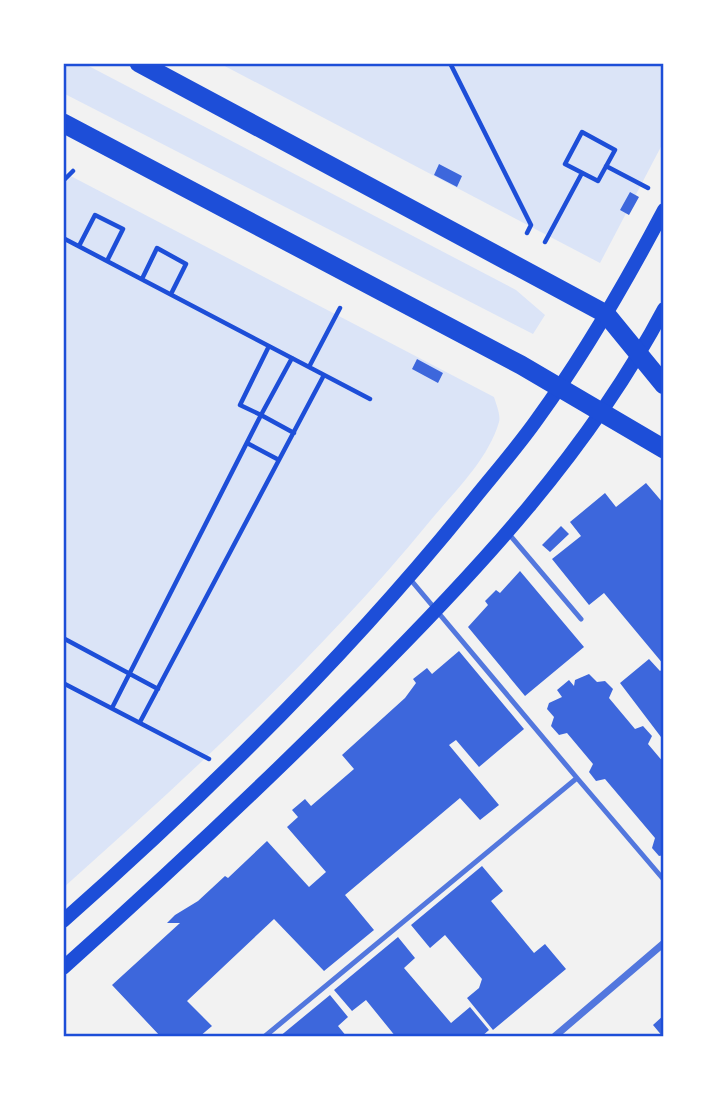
<svg xmlns="http://www.w3.org/2000/svg" width="727" height="1100" viewBox="0 0 727 1100" font-family="Quicksand,sans-serif">
<style>
.green{fill:#dbe4f7}
.building{fill:#3d67dc}
.lines{fill:none;stroke-linecap:round;stroke-linejoin:round}
.path{stroke:#1d4ed8;stroke-width:4.5}
.service{stroke:#5277de;stroke-width:5}
.minor{stroke:#5277de;stroke-width:7}
.secondary{stroke:#1d4ed8;stroke-width:14}
.trunk{stroke:#1d4ed8;stroke-width:19}
.neatline{fill:none;stroke:#1d4ed8;stroke-width:2.5}
</style>
<rect width="100%" height="100%" fill="#f2f2f2"/>
<path class="green" d="M63,63H83L516,290L545,315L533,334L63,93Z
M219,63H664V141L600,263Z
M63,172L494,397C496,404 501,415 499,422C488,460 454,492 430,521C320,655 192,773 63,888Z"/>
<path class="building" d="M439,164L462,176L457,187L434,175Z
M630,192L639,197L629,215L620,210Z
M417,359L443,373L438,383L412,369Z
M646,483L664,504V665L604,593L589,605L552,559L581,536L570,522L605,493L616,507Z
M561,526L569,534L550,552L542,545Z
M520,571L584,647L525,696L468,627L488,605L485,601L496,590L500,593Z
M459,651L524,729L479,767L456,740L449,745L499,805L480,820L460,798L345,895L374,930L324,971L274,919L187,1001L212,1026L199,1037H161L112,985L180,923H167L175,915L198,901L225,876L228,878L267,841L309,887L326,872L287,827L298,817L292,810L305,799L311,806L354,769L342,755L405,698L416,683L413,679L427,668L432,674Z
M649,659L660,671L664,668V741L620,683Z
M589,674L597,682L605,681L613,689L609,698L635,729L643,726L652,736L648,744L664,763V855L659,856L652,848L655,838L605,779L596,781L589,772L593,764L567,733L559,735L551,726L554,717L547,709L549,703L562,697L557,690L569,680L574,686L575,680Z
M482,866L503,891L491,901L534,953L545,944L566,969L493,1030L467,998L479,988L482,979L445,935L430,948L411,925Z
M398,937L415,958L404,968L451,1023L470,1007L489,1030L481,1037H396L366,1000L352,1011L334,990Z
M330,995L348,1017L338,1026L347,1037H279Z
M664,1015V1037H663L653,1025Z"/>
<g class="lines">
<path class="path" d="M450,63L531,225L527,233
M582,132L615,150L598,181L565,164Z
M606,166L648,188
M63,181L73,171
M63,238L370,399
M545,242L582,173
M79,246L95,215L123,229L107,261
M142,279L157,248L186,264L171,294
M269,346L240,405L261,415L292,358
M309,367L340,308
M247,443L279,460
M63,638L158,689
M63,683L209,759
M112,708L261,415L294,433
M140,722L324,375"/>
<path class="service" d="M509,534L581,619
M577,778L664,880
M264,1037L577,778L410,579"/>
<path class="minor" d="M554,1037L664,943"/>
<path class="secondary" d="M63,921C209,792 347,656 469,505C492,476 517,448 538,418C586,352 626,282 664,210
M63,968C166,876 266,782 364,684C477,571 589,451 664,309"/>
<path class="trunk" d="M139,63L606,314L664,385
M63,123L521,365L664,449"/>
</g>
<rect width="727" height="1100" fill="none" stroke="#ffffff" stroke-width="130"/>
<rect x="65" y="65" width="597" height="970" class="neatline"/>
</svg>
